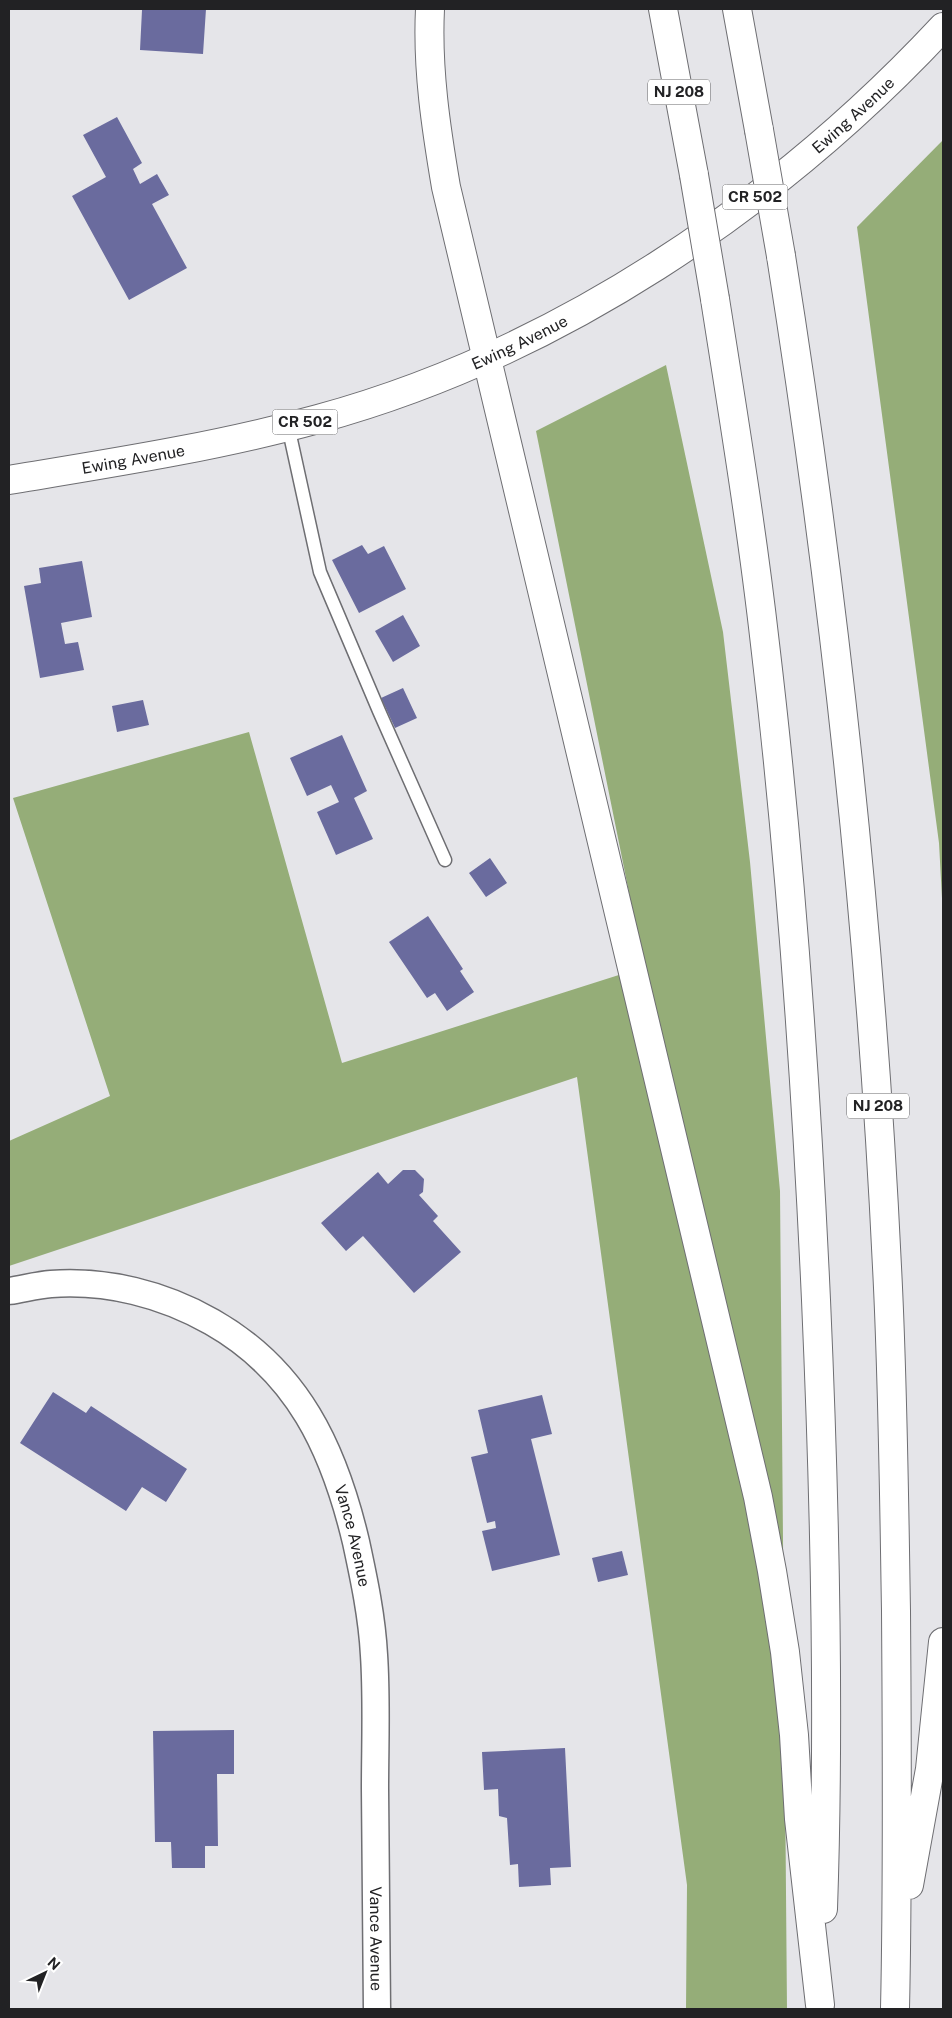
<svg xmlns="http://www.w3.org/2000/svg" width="952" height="2018" viewBox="0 0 952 2018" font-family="'Public Sans',sans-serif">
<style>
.forest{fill:#95ad78}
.building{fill:#6a6b9e}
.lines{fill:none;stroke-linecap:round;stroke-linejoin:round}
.lane-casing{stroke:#6e6e72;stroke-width:15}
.street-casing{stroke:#6e6e72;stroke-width:29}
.primary-casing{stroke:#6e6e72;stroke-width:30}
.highway-casing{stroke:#6e6e72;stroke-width:30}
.lane{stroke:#fff;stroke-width:12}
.street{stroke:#fff;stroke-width:26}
.primary{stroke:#fff;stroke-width:28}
.highway{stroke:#fff;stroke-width:28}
.highway-bridge-casing{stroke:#6e6e72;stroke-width:30;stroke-linecap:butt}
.highway-bridge{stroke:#fff;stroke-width:28}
.labels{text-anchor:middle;stroke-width:5;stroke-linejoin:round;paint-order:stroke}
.shield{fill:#fff;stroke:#646466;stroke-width:1}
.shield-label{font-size:15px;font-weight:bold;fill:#222224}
.street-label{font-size:16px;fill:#222224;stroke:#fff}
</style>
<rect width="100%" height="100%" fill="#e5e5e9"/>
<path class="forest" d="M943,140V917L939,843L857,227Z
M666,365L723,632L750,862L780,1191L787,2009H686L687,1885L577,1077L9,1266V1141L110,1096L13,798L249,732L342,1063L644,967L536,431Z"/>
<path class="building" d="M154,9H206L203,54L140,50L142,10H154Z
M117,117L142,163L133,169L140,184L157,174L169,195L152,204L187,268L129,300L72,196L106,177L83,135Z
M362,545L368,554L384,546L406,589L359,613L332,560Z
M82,561L92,617L61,623L65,644L78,642L84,670L40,678L24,586L41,583L39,568Z
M403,615L420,646L393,662L375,631Z
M403,688L417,718L395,728L381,698Z
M143,700L149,725L117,732L112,706Z
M342,735L367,791L354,798L373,839L336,855L317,812L339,802L331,785L307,796L290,758Z
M490,858L507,883L486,897L469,873Z
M428,916L463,969L460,971L474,992L447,1011L435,993L427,998L389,942Z
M403,1170H415L424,1179L423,1192L419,1195L438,1216L433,1221L461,1252L414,1293L363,1236L346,1251L321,1223L378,1172L388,1184Z
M53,1392L86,1413L91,1406L187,1469L166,1502L142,1487L126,1511L20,1443Z
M542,1395L552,1434L531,1439L560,1555L492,1571L482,1531L496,1528L495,1521L487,1523L471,1457L488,1453L478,1410Z
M622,1551L628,1575L598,1582L592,1558Z
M234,1730V1774H217L218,1846H205V1868H172L171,1842H155L153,1731Z
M565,1748L571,1867L550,1868L551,1885L519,1887L518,1864L510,1865L507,1818L499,1816L498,1789L484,1790L482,1752Z"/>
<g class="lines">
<defs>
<path id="lane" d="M288,426L320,572L379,711L445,860"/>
<g id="street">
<path id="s1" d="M9,1291C23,1289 37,1285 51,1284C107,1280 163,1294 212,1322C298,1371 334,1449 356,1542C364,1579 372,1617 374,1655C377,1700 375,1745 375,1789C376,1863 376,1936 377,2009"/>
</g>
<g id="primary">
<path id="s2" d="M9,480C112,463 216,447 318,419C556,354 776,206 943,27"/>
</g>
<path id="highway" d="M430,9C427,69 436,128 446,187L758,1497L772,1571L785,1652L794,1735L799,1819L820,2005
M663,9L694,175
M737,9L759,130
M781,256C834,591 871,928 887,1267C893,1381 894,1496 896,1611C897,1744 898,1877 895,2009
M715,299C733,414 752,529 765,644C791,862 806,1081 816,1300C825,1503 830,1706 823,1909
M909,1885L930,1769L943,1642"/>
</defs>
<use href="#lane" class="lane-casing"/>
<use href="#street" class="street-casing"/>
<use href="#primary" class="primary-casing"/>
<use href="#highway" class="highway-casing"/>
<use href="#lane" class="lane"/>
<use href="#street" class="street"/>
<use href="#primary" class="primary"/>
<use href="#highway" class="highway"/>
<defs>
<path id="highway-bridge" d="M759,130L781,256
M694,175L715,299"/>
</defs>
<use href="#highway-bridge" class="highway-bridge-casing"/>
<use href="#highway-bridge" class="highway-bridge"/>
</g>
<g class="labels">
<g class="shield">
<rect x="648" y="79.5" width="62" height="25" rx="4"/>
<rect x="722.5" y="184.5" width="65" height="25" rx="4"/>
<rect x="272.5" y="409.5" width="65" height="25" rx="4"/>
<rect x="847" y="1093.5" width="62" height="25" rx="4"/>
</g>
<g class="shield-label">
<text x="679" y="97">NJ 208</text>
<text x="755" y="202">CR 502</text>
<text x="305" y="427">CR 502</text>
<text x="878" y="1111">NJ 208</text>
</g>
<g class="street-label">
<text dy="6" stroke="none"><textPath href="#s2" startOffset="936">Ewing Avenue</textPath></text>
<text dy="6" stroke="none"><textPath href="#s2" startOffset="531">Ewing Avenue</textPath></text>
<text dy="6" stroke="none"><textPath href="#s2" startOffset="126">Ewing Avenue</textPath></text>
<text dy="6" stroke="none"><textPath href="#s1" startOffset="475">Vance Avenue</textPath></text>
<text dy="6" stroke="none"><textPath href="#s1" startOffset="880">Vance Avenue</textPath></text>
</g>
</g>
<rect width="952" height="2018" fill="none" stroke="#222224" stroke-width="20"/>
<g transform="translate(45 1973) rotate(43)" stroke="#ffffff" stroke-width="4" paint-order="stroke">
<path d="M0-4L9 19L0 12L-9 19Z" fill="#222224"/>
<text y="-8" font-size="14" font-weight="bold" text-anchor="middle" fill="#222224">N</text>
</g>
</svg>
